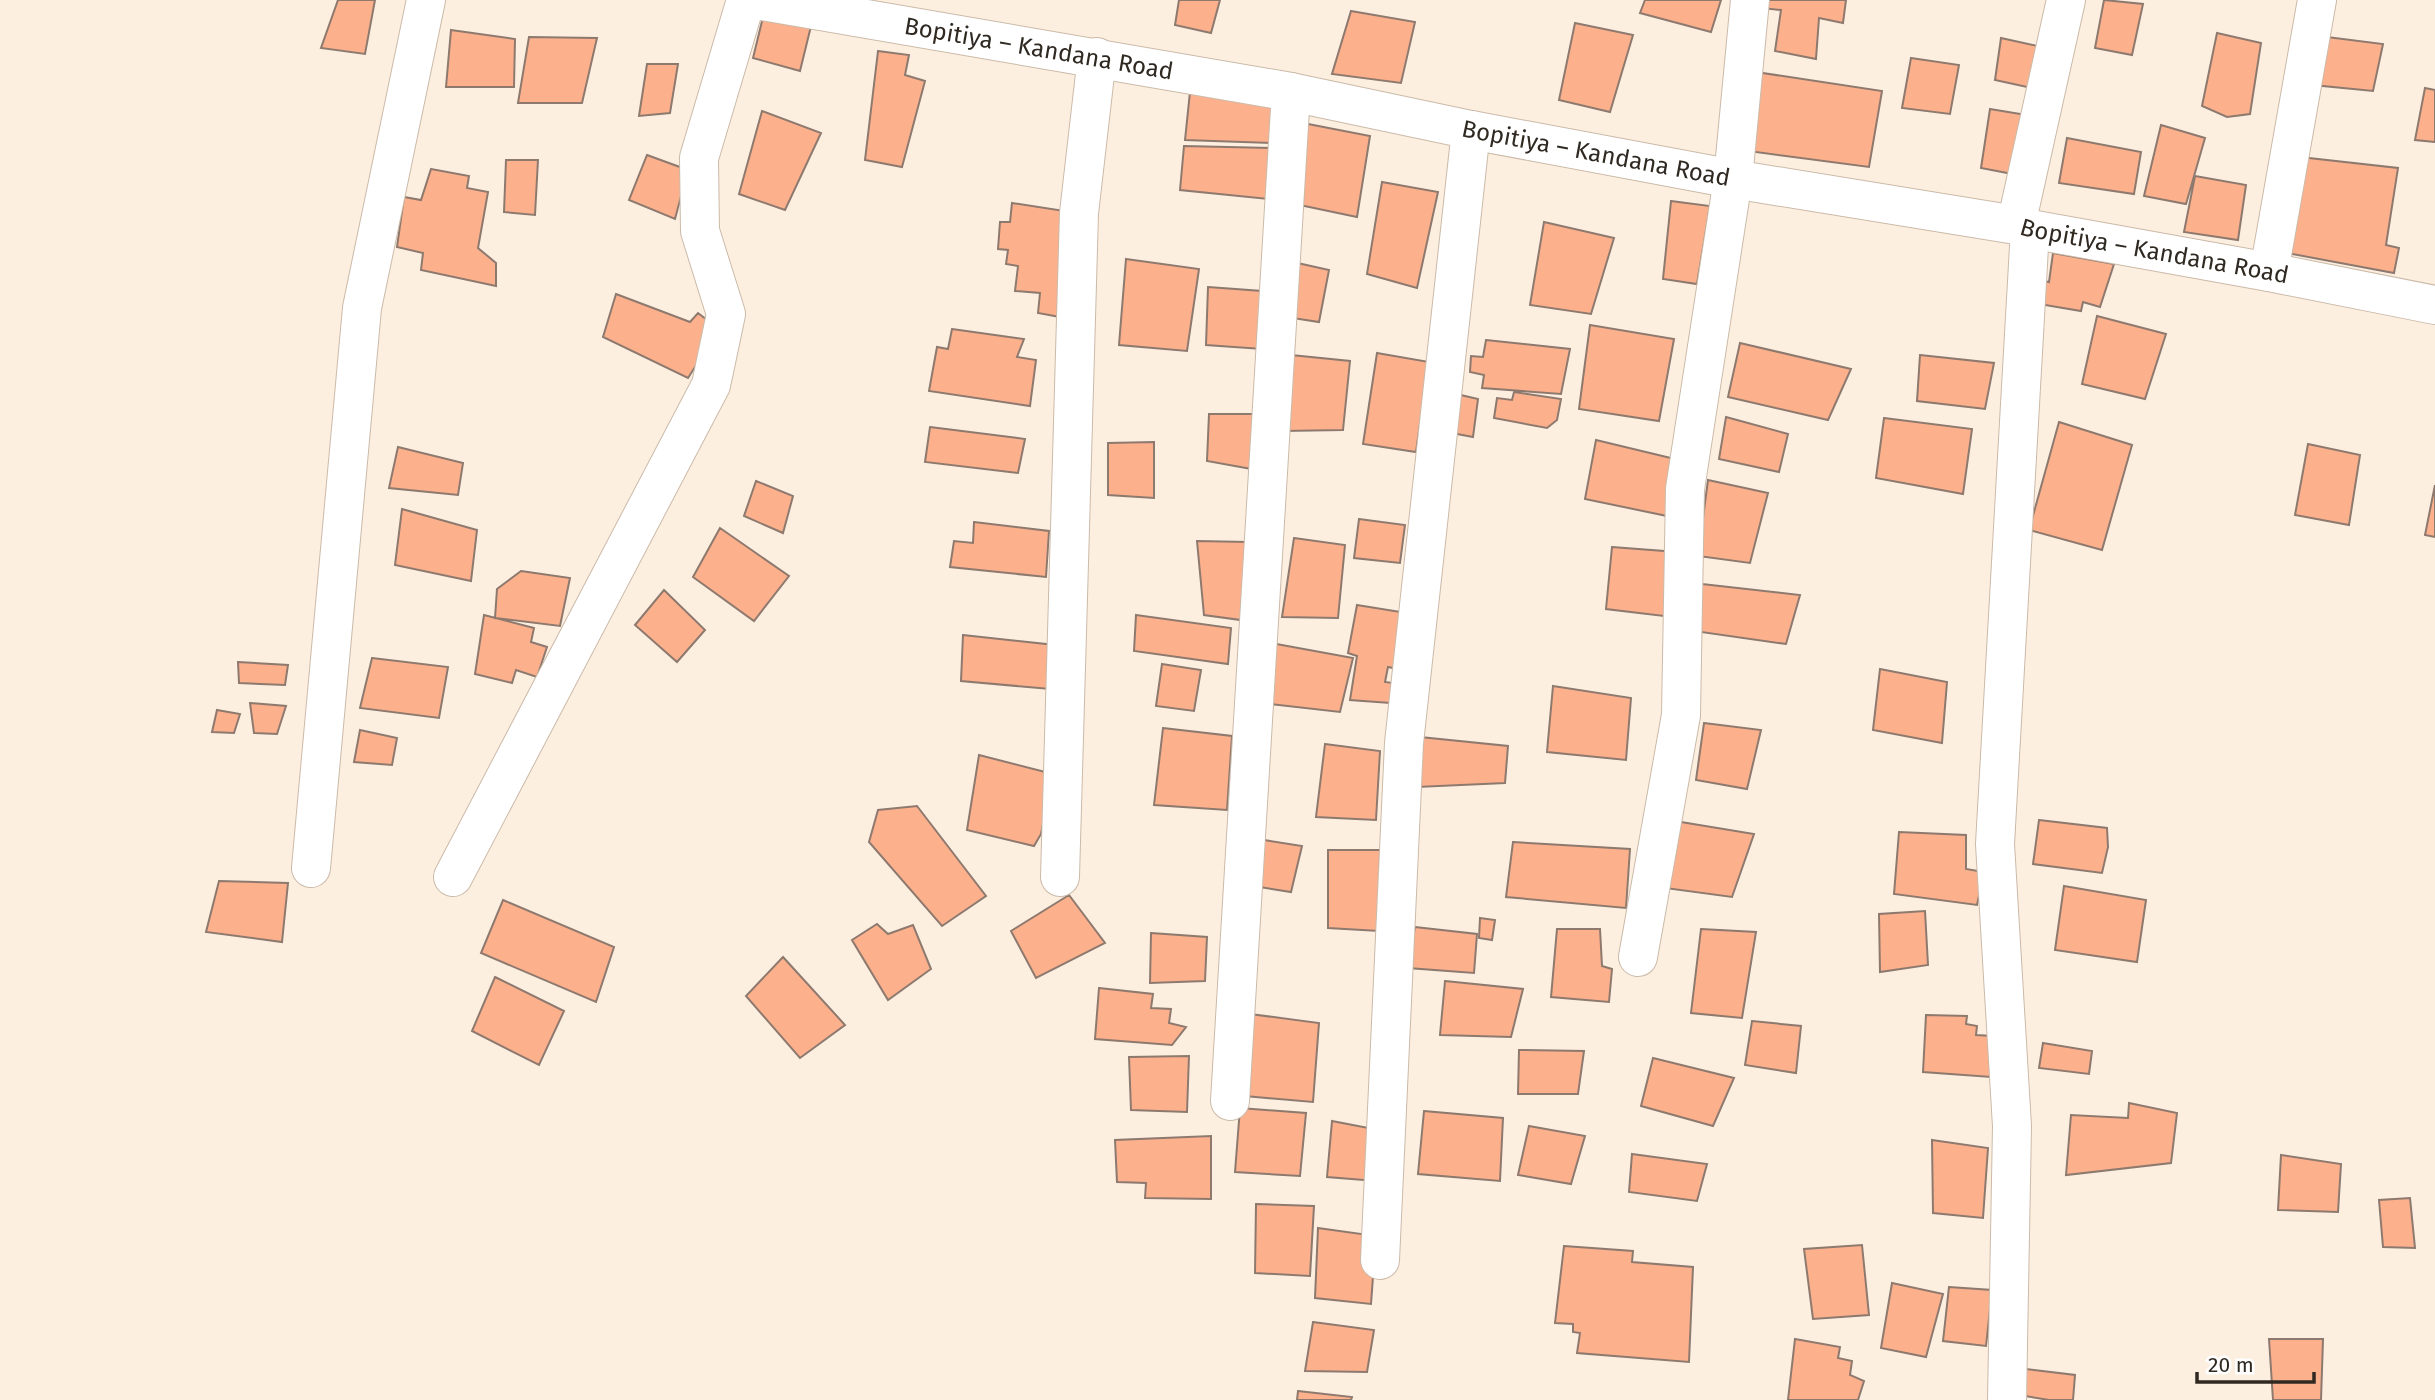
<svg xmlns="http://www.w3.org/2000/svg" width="2435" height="1400" viewBox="0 0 2435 1400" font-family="'Fira Sans',sans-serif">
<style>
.building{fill:#fcb18c;stroke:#8e796f;stroke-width:2}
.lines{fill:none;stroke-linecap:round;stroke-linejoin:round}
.minor-casing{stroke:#cbbaa9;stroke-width:40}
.minor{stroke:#fff;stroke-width:38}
.labels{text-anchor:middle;stroke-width:5;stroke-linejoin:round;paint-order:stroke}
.street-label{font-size:24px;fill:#2f2922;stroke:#fefefe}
</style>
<rect width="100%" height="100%" fill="#fdefe0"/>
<path class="building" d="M338,0H375L365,54L321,48Z
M1179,0H1220L1211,33L1175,25Z
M1645,0H1721L1711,32L1640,13Z
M1765,0H1846L1843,23L1819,18L1816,59L1775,51L1781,10L1761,8Z
M2104,0L2143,4L2132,55L2095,48Z
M1351,11L1415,22L1401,83L1332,74Z
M764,13L812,22L800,71L753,58Z
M1575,23L1633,35L1610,112L1559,100Z
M451,30L515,39L514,87H446Z
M2217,33L2261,43L2250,114L2227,117L2202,106Z
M2319,36L2383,44L2373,91L2313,85Z
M529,37L597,38L582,103H518Z
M2001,38L2051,49L2041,90L1995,80Z
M878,51L909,55L905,75L925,81L902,167L865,160Z
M1911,58L1959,65L1950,114L1902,108Z
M647,64H678L670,113L639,116Z
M1756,72L1882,91L1869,167L1748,151Z
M2425,88L2435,90V142L2415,140Z
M1190,92L1278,104L1271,143L1185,140Z
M1990,109L2038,117L2023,176L1981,168Z
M762,111L821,133L785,210L739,194Z
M1303,123L1370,136L1357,217L1290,203Z
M2161,125L2205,138L2186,204L2144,196Z
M2067,138L2141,152L2134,194L2059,183Z
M1184,146L1272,148L1268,199L1180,190Z
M647,155L688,170L675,219L629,200Z
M2300,157L2398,168L2386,245L2399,248L2394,273L2287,253Z
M506,160H538L535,215L504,212Z
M431,169L469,176L467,188L488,192L478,248L496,263V286L421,270L423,253L397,247L404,197L421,200Z
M2195,176L2246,185L2238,240L2184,232Z
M1382,182L1438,192L1417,288L1367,274Z
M1671,201L1710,206L1697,284L1663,279Z
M1012,203L1071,212L1060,317L1038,313L1040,293L1015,291L1018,266L1006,264L1008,250L998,249L1000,222H1010Z
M1544,222L1614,238L1591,314L1530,305Z
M2053,253L2114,264L2100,307L2083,302L2081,311L2039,304L2043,281L2049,282Z
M1126,259L1199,269L1187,351L1119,345Z
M1293,262L1329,270L1319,322L1286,317Z
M1208,287L1262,291V349L1206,345Z
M616,294L690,322L698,313L711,323L707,348L688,378L603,337Z
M2097,316L2166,334L2145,399L2082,384Z
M1590,325L1674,339L1659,421L1579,409Z
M952,329L1024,339L1017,357L1036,360L1030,406L929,391L937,347L948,349Z
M1486,340L1570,349L1561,394L1482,388L1484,375L1470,372L1471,356L1483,357Z
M1740,343L1851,369L1828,420L1728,397Z
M1377,353L1429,362L1416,452L1363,444Z
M1291,355L1350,361L1343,430L1283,431Z
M1920,355L1994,363L1985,409L1917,401Z
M1448,392L1478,399L1473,437L1441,431Z
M1514,392L1561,399L1557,420L1547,428L1494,418L1497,398L1512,400Z
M1209,414H1258L1257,470L1207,461Z
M1726,417L1788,434L1779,472L1719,459Z
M1884,418L1972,429L1963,494L1876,478Z
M2059,422L2132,445L2102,550L2029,530Z
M930,427L1025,439L1018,473L925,462Z
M1596,440L1675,459L1667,516L1585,499Z
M1154,442V498L1108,495V443Z
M2308,444L2360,455L2349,525L2295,515Z
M398,447L463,463L458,495L389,488Z
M1708,480L1768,493L1750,563L1698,556Z
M756,481L793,496L783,533L744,516Z
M2435,485V537L2425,535Z
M402,509L477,530L471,581L395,565Z
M1359,519L1405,525L1400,563L1354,558Z
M974,522L1049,531L1046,577L950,567L954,541L973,543Z
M720,528L789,576L754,621L693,577Z
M1294,538L1345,545L1338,618L1282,617Z
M1197,541L1248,542V621L1204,615Z
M1612,547L1677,552L1672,617L1606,609Z
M521,571L570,578L560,626L495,618L497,589Z
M1702,584L1800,595L1786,644L1694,631Z
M664,590L705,630L677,662L635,625Z
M1357,605L1407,613L1398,669L1388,667L1385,682L1393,683L1390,703L1350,700L1357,656L1348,653Z
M484,615L534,628L531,642L547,647L537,677L516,670L512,683L475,674Z
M1136,615L1231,628L1228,664L1134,651Z
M963,635L1055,645L1050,689L961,681Z
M1271,643L1353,658L1340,712L1262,703Z
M372,658L448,667L439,718L360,708Z
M238,662L288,665L285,685L239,683Z
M1162,664L1201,670L1194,711L1156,706Z
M1880,669L1947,682L1942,743L1873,730Z
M1553,686L1631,698L1626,760L1547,752Z
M250,703L286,706L277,734L254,733Z
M217,710L240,714L234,733L212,732Z
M1704,723L1761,730L1747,789L1696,780Z
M1163,728L1232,736L1227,810L1154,805Z
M360,730L397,738L392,765L354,762Z
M1420,737L1508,746L1505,783L1417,787Z
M1325,744L1380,751L1376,820L1316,817Z
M979,755L1053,774L1041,834L1034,846L967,830Z
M917,806L986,896L942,926L869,842L878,810Z
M2039,820L2107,828L2108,847L2102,873L2033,864Z
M1675,821L1754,834L1732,897L1665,888Z
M1899,832L1966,835V869L1984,872L1977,905L1894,894Z
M1258,839L1302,846L1291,892L1253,886Z
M1513,842L1630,849L1626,908L1506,897Z
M1328,850H1380L1379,931L1328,928Z
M219,881L288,883L282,942L206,932Z
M2064,886L2146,900L2137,962L2055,950Z
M1069,895L1105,943L1036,978L1011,931Z
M503,900L614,947L596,1002L481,953Z
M1925,911L1928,965L1880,972L1879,914Z
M1480,918L1495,920L1492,940L1479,938Z
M877,924L888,934L913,925L931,969L888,1000L852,940Z
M1415,927L1477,934L1474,973L1408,968Z
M1557,929H1600L1602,966L1612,969L1609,1002L1551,997Z
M1701,929L1756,932L1742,1018L1691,1013Z
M1151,933L1207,937L1205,981L1150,983Z
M783,957L845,1025L800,1058L746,996Z
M495,977L564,1011L539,1065L472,1031Z
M1445,981L1523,989L1511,1037L1440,1035Z
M1099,988L1153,994L1151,1008L1171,1009L1169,1023L1186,1027L1172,1045L1095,1039Z
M1250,1014L1319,1023L1313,1102L1245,1096Z
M1926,1015L1967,1016L1966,1024L1977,1026L1976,1035L1993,1036L1991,1077L1923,1072Z
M1752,1021L1801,1026L1796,1073L1745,1065Z
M2043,1043L2092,1051L2089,1074L2039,1068Z
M1519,1050L1584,1051L1578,1094H1518Z
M1189,1056L1187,1112L1131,1110L1129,1057Z
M1653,1058L1734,1078L1713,1126L1641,1106Z
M2129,1103L2177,1113L2171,1163L2066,1175L2071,1115L2128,1118Z
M1240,1108L1306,1113L1300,1176L1235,1172Z
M1424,1111L1503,1118L1500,1181L1418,1174Z
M1332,1121L1379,1130L1376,1181L1327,1177Z
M1529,1126L1585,1136L1571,1184L1518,1175Z
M1211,1136V1199L1145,1198L1146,1183L1117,1182L1115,1140Z
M1932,1140L1988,1148L1983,1218L1933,1213Z
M1632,1154L1707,1164L1697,1201L1629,1192Z
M2281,1155L2341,1164L2338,1212L2278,1210Z
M2410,1198L2415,1248L2383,1247L2379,1200Z
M1256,1204L1314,1206L1310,1276L1255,1273Z
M1318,1228L1376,1236L1371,1304L1315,1298Z
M1862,1245L1869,1315L1813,1319L1804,1249Z
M1564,1246L1633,1251L1632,1262L1693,1267L1689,1362L1577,1353L1580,1333L1573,1332V1324L1555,1323Z
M1892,1283L1943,1294L1926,1357L1881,1348Z
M1949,1287L1992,1290L1986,1346L1943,1341Z
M1313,1322L1374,1330L1367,1372L1305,1371Z
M1795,1339L1840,1347L1838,1358L1852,1361L1850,1375L1864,1381L1858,1400H1788Z
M2269,1339H2323L2321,1400H2273Z
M2018,1368L2075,1375L2073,1400H2049L2013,1394Z
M1298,1391L1352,1397L1351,1400H1297Z"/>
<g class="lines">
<defs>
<g id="minor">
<path id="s1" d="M756,0L1291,92L1471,130L1733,179L2016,225L2030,229L2269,272L2435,305"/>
<path d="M2016,225L2066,0"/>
<path d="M2269,272L2317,0"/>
<path d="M311,868L362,308L426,0"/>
<path d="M453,877L711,385L726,314L700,231L699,158L746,0"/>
<path d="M1060,877L1079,213L1097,57"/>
<path d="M1638,957L1681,715L1685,489L1733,179L1750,0"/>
<path d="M1230,1101L1291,92"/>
<path d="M1380,1260L1404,743L1471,130"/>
<path d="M2007,1400L2012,1126L1995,844L2030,229"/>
</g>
</defs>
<use href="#minor" class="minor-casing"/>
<use href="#minor" class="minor"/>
</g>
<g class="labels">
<g class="street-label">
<text dy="8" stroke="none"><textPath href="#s1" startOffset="287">Bopitiya – Kandana Road</textPath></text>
<text dy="8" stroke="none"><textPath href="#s1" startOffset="854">Bopitiya – Kandana Road</textPath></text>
<text dy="8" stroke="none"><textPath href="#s1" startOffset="1421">Bopitiya – Kandana Road</textPath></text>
</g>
</g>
<path d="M2197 1372v10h117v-10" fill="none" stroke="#2f2922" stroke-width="3.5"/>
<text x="2208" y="1372" font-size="21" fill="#2f2922" stroke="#fefefe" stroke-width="5" paint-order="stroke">20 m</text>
</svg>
